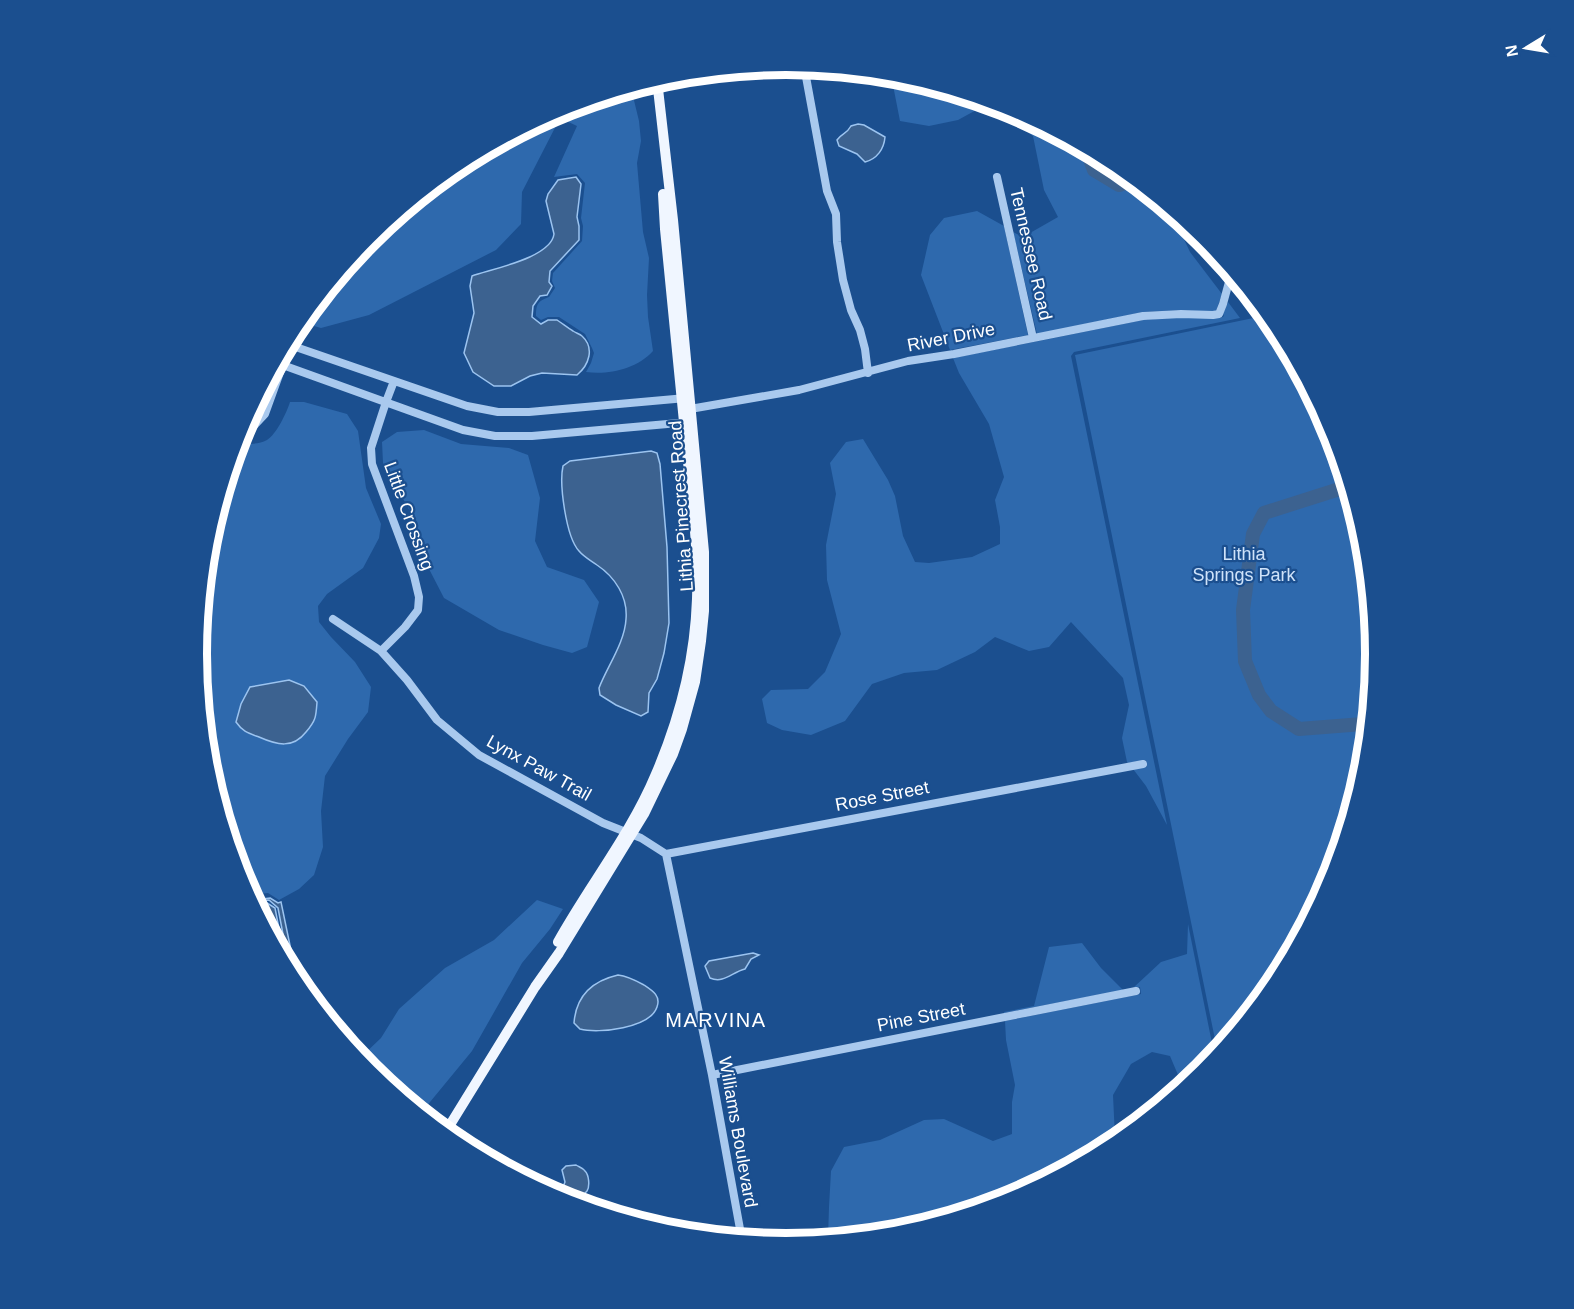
<svg xmlns="http://www.w3.org/2000/svg" width="1574" height="1309" viewBox="0 0 1574 1309" font-family="Helvetica,sans-serif">
<style>
.green{fill:#2e69ad;fill-rule:evenodd}
.water{fill:#3c6290;stroke:#9cc4f0;stroke-width:1.5}
.lines{fill:none;stroke-linecap:round;stroke-linejoin:round}
.river{stroke:#3c6290;stroke-width:14}
.minor{stroke:#a9c9ee;stroke-width:8}
.major{stroke:#f0f6ff;stroke-width:10}
.labels{text-anchor:middle;stroke-width:4.5;stroke-linejoin:round;paint-order:stroke}
.street-label{font-size:18px;fill:#fff;stroke:#1b4f8f}
.park-label{font-size:18px;fill:#cfe3fa;stroke:#1b4f8f}
.neighbourhood-label{font-size:20px;letter-spacing:1.5px;fill:#fff;stroke:#1b4f8f}
.rim{fill:none;stroke:#fff;stroke-width:8}
</style>
<rect width="100%" height="100%" fill="#1b4f8f"/>
<path class="green" d="M891,75L902,76L1013,110L1115,164L1173,212L1172,214L1190,252L1222,294L1216,311L1213,312L1181,310L1143,312L1037,334L1013,232L1023,237L1058,217L1044,190L1033,136L989,103L958,120L929,126L900,121Z
M631,88L639,121L641,141L637,163L643,232L649,258L647,295L648,317L653,351C637,369 609,375 586,372L591,363L594,353L592,348L585,334L559,317H548L541,320L536,316C536,304 538,301 549,297L555,288L552,281L553,273L582,241L583,226L581,218L585,183L577,174L554,177L577,126L560,118L522,192L521,224L496,250L369,315L321,328L300,322L370,237L460,164L562,109Z
M977,211L1004,226L1028,335L950,350L921,275L930,235L944,218Z
M1228,302L1240,318L1074,352L1071,356L1167,825L1146,786L1133,769L1147,767L1146,760L1128,763L1127,762L1122,738L1129,705L1123,678L1071,622L1049,647L1029,651L995,637L975,652L937,670L904,673L872,684L845,721L811,735L782,730L767,723L762,699L771,690L808,689L825,672L841,634L827,580L826,545L836,494L830,463L846,442L863,439L888,480L895,496L903,536L915,562L929,563L972,557L1000,544V527L995,500L1004,477L989,424L959,373L953,358L1143,320L1181,317L1221,318L1224,316L1223,314Z
M1268,315L1278,327L1332,429L1366,540L1377,655L1366,770L1332,881L1277,983L1218,1054L1075,355Z
M290,402H304L347,414L358,431L366,488L381,524L379,538L363,568L327,594L318,606L319,622L331,637L355,662L371,687L368,712L348,739L325,776L321,811L323,847L314,875L299,889L279,900L268,893L250,895L242,880L208,769L197,654L208,539L238,442C248,444 258,445 267,440C276,435 287,412 290,402ZM316,718C297,744 299,747 267,741Z
M424,430L461,444L509,448L528,455L540,498L535,541L547,567L584,580L599,602L587,647L572,653L543,645L499,630L444,598L428,567L415,520L383,463L382,442L397,432Z
M537,900L563,909L550,929L522,963L472,1051L421,1113L370,1071L359,1059L381,1038L399,1009L445,968L494,940Z
M1188,924L1215,1058L1204,1072L1184,1089L1170,1056L1152,1052L1131,1064L1113,1095L1115,1137L1118,1142L1114,1145L1012,1200L902,1233L830,1240L828,1238L829,1207L831,1171L844,1147L880,1140L924,1120L944,1119L993,1141L1012,1134V1102L1015,1085L1006,1040L1005,1021L1141,994L1140,987L1133,988L1161,962L1187,954Z
M1082,943L1101,968L1123,990L1004,1013V1012L1034,1006L1049,947Z"/>
<path class="water" d="M858,124L864,125L885,137C884,149 877,159 865,162L857,154L839,146L837,140C842,133 846,135 851,126Z
M576,177L581,184L577,217L579,226V240L550,271L549,282L552,286L547,295L540,296L533,306L532,317L541,324L548,320H557C563,324 568,328 573,331C576,333 580,334 582,336C595,348 589,365 577,375L542,373L530,376L511,386H494L473,372L464,353L474,313L470,286L472,276C491,269 551,258 554,234L546,201L548,194L558,180Z
M651,451L657,453L660,464L667,547L669,623L664,653L657,679L649,693L648,712L641,716L616,705L600,695L599,688C607,667 625,642 626,619C628,597 615,577 597,565C590,560 584,557 579,551C566,537 559,484 563,466L570,461Z
M289,680L304,686L317,702C316,717 316,720 306,732C293,749 277,745 259,737C248,733 243,732 236,722L241,704L250,687Z
M270,898L278,903L281,902L298,984L290,971L278,908L269,900L253,901V900Z
M267,903L275,908L285,960L255,904Z
M753,953L759,955L751,959L745,969C732,972 724,984 710,978L705,966L709,961Z
M618,975C627,976 635,980 644,985C653,991 661,996 657,1007C650,1028 599,1034 580,1029L574,1023C576,996 592,981 618,975Z
M576,1165C579,1167 583,1168 585,1171C589,1175 590,1186 587,1191C585,1193 582,1196 581,1199L584,1206L562,1200L561,1192L565,1182L562,1170L566,1166Z"/>
<g class="lines">
<path class="river" d="M1086,149L1094,170L1119,185L1134,180
M1349,486L1264,513L1253,534L1243,610L1245,661L1259,695L1271,711L1299,729L1363,724L1370,726"/>
<path class="minor" d="M804,66L827,191L836,214L837,242L843,280L851,310L860,330L865,349L868,373
M997,177L1033,338
M287,344L467,406L498,412H529L686,398
M277,363L463,430L495,436H532L690,422
M690,409L799,390L908,361L954,354L1143,316L1181,314L1213,315L1219,314L1223,304L1232,271
M241,433L249,431L265,414L290,345
M333,619L381,651L407,680L437,720L479,755L603,823L641,838L666,854L1143,764
M381,651L405,627L418,610L419,597L414,576L372,464L371,448L386,402L394,381
M666,854L712,1075L742,1240
M712,1075L1136,991"/>
<path class="major" d="M558,942C589,886 631,834 656,774C680,718 695,660 697,599C699,544 690,487 685,432C678,365 672,297 665,229L663,194
M445,1133L535,987L559,953L644,814L673,754L682,729L695,682L701,641L704,611V552L673,220L657,80"/>
</g>
<g class="labels">
<g class="street-label">
<text transform="translate(1031 254) rotate(77)" y="6">Tennessee Road</text>
<text transform="translate(951 337) rotate(-11)" y="6">River Drive</text>
<text transform="translate(681 506) rotate(-94)" y="6">Lithia Pinecrest Road</text>
<text transform="translate(409 516) rotate(70)" y="6">Little Crossing</text>
<text transform="translate(539 768) rotate(29)" y="6">Lynx Paw Trail</text>
<text transform="translate(882 796) rotate(-11)" y="6">Rose Street</text>
<text transform="translate(921 1017) rotate(-11)" y="6">Pine Street</text>
<text transform="translate(738 1132) rotate(80)" y="6">Williams Boulevard</text>
</g>
<g class="park-label">
<text x="1244" y="560">Lithia<tspan x="1244" dy="21">Springs Park</tspan></text>
</g>
<g class="neighbourhood-label">
<text x="716" y="1027">MARVINA</text>
</g>
</g>
<path d="M0 0H1574V1309H0ZM207 654a579 579 0 1 1 1158 0a579 579 0 1 1-1158 0Z" fill="#1b4f8f" fill-rule="evenodd"/>
<path class="rim" d="M207 654a579 579 0 1 1 1158 0a579 579 0 1 1-1158 0Z"/>
<g transform="translate(1526 48) rotate(259)" stroke="#1b4f8f" stroke-width="4.5" paint-order="stroke">
<path d="M0-4.5L10 22L0 15L-10 22Z" fill="#ffffff"/>
<text y="-9" font-size="16" font-weight="bold" text-anchor="middle" fill="#ffffff">N</text>
</g>
</svg>
